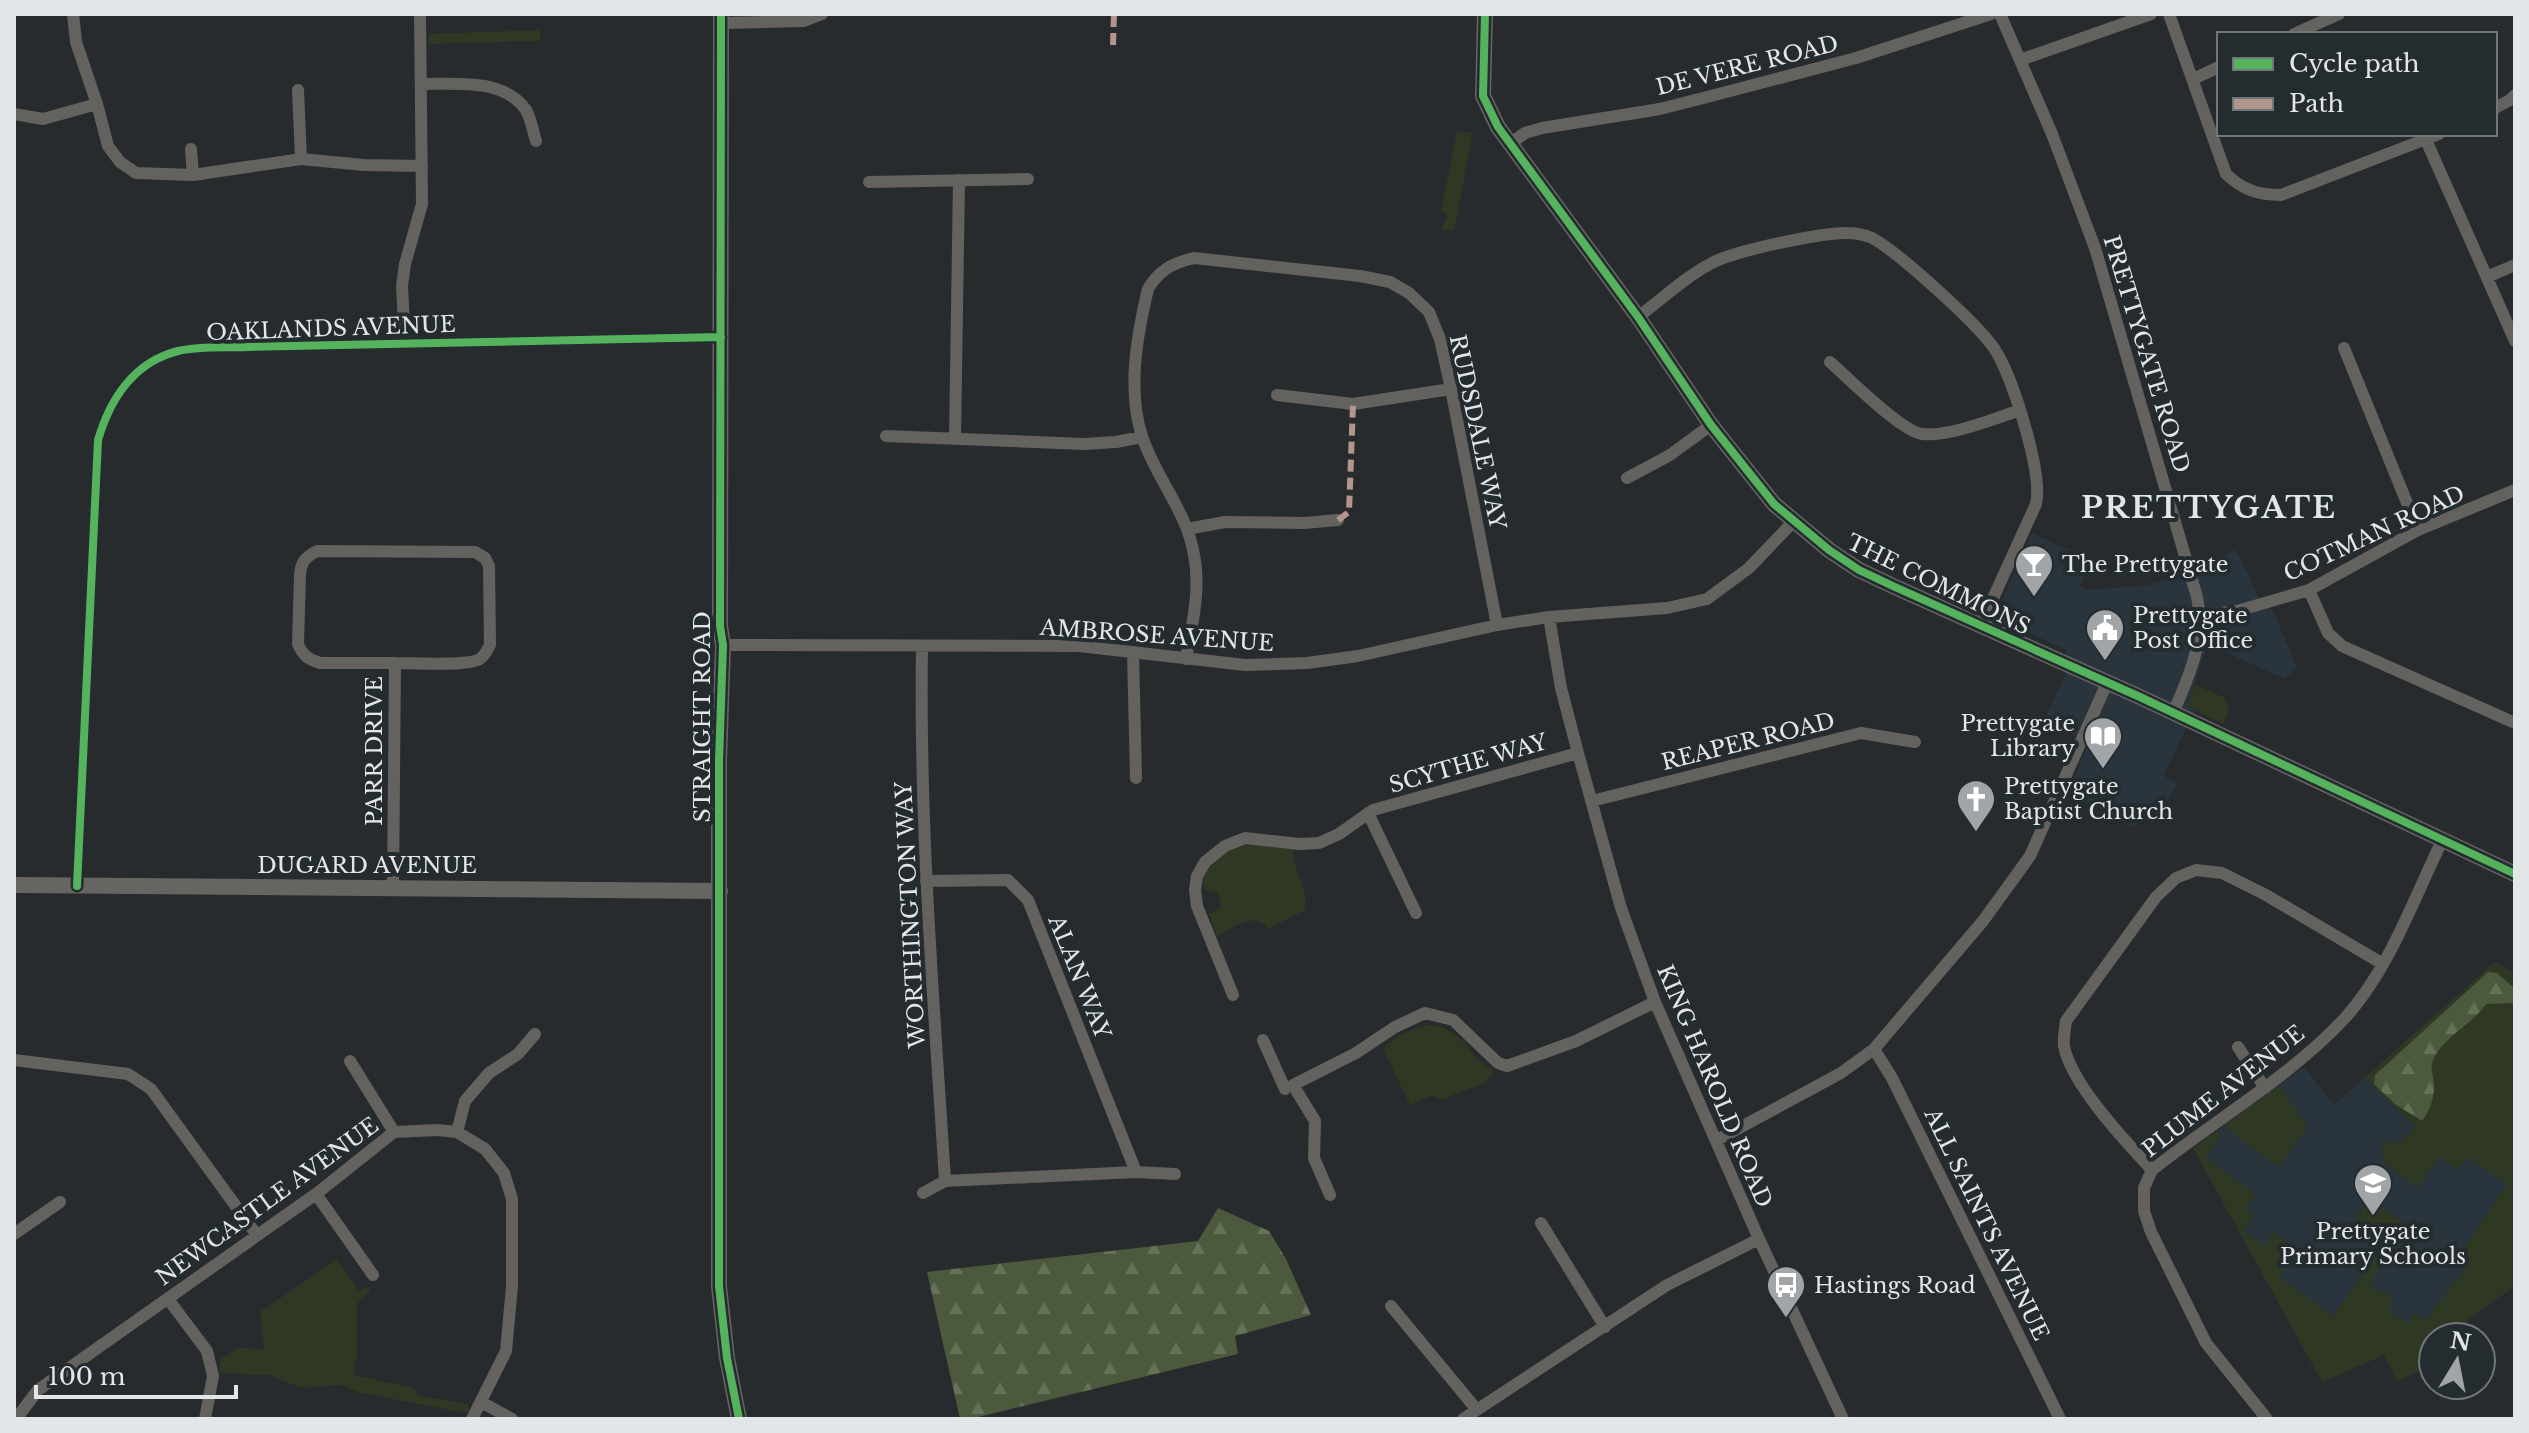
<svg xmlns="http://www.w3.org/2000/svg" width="2529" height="1433" viewBox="0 0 2529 1433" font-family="'Libre Baskerville',serif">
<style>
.built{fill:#29343c}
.green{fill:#2e3823}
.forest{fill:url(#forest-firs)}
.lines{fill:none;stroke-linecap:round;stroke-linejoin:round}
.street{stroke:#64625f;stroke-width:12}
.secondary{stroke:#676562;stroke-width:16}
.quiet{stroke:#b2968c;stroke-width:6;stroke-dasharray:12 6;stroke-linecap:butt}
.cycleway-casing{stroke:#252c30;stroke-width:13}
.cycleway{stroke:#56b35d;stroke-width:8}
.labels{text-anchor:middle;stroke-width:8;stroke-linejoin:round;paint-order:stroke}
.street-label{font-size:22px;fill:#e2e6e9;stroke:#252c30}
.poi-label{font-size:22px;fill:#e2e6e9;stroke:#252c30;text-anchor:start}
.district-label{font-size:30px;font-weight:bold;letter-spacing:2px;fill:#e2e6e9;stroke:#252c30}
</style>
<defs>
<pattern id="forest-firs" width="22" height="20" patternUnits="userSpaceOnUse" patternTransform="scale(2)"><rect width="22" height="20" fill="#4c593d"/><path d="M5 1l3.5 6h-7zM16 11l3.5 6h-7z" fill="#667159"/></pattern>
</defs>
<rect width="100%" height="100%" fill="#282b2d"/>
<path class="built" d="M2032,533L2091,560L2080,586L2087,590L2148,585L2181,575L2236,549L2258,596L2273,611L2297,667L2285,679L2208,644L2191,695V708L2194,711L2164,776L2177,784L2157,819L2142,817L2134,828L2103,810L2067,793L2089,743L2043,722L2065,676L2067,650L1998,619L1996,614Z
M2495,962L2515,974V1286L2470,1318L2456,1337H2433V1365L2397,1381L2384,1355L2322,1382L2193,1148L2304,1067L2334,1105Z"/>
<path class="green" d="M540,30V41L429,44V34Z
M1457,131L1473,133L1454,231L1441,229L1448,215L1441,211Z
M2195,684L2225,698L2229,709L2223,724L2191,708L2189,703Z
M1246,843L1293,849C1293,872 1310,891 1305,910L1268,929C1255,910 1233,928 1217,936L1209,914L1221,907L1218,893L1205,890C1195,865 1227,851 1246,843Z
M2495,962L2515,974V1286L2470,1318L2456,1337H2433V1365L2397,1381L2384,1355L2322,1382L2193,1148L2217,1131L2221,1136L2205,1158L2256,1194L2246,1208L2254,1215L2243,1231L2265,1245L2274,1232L2298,1249L2279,1277L2333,1316L2386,1243L2354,1220L2368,1198L2405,1224L2407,1231L2375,1274L2371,1284L2374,1290L2386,1292L2393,1301L2388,1312L2409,1325L2413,1314L2426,1320L2468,1265L2458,1258L2507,1184L2467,1157L2458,1169L2439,1157L2417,1188L2384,1164L2381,1143L2400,1142L2416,1127L2364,1078Z
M1432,1025C1471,1033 1465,1057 1495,1071L1486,1082L1478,1086L1442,1099L1432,1096L1410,1105L1383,1049C1399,1035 1411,1027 1432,1025Z
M2278,1086L2308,1126L2279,1167L2230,1132L2225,1125Z
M337,1259L359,1291L368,1286L370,1290L357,1304V1355L353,1375L414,1388L418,1395L470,1405L467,1413L360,1393L342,1385L301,1388L269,1375L220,1373V1360L239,1347L264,1350L260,1312Z"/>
<path class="forest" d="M2488,972L2497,973L2515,989V1003L2486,1004C2472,1025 2444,1036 2433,1060C2429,1069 2434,1076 2434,1085C2434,1099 2430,1110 2422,1121L2395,1104L2374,1084L2375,1075Z
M1218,1208L1269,1231L1286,1259L1311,1315L1235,1336L1238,1354L970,1419H960L927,1272L1198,1241Z"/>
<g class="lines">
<path class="street" d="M73,14L76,42L97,104L108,146L120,162L136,173L193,175L301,159L364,165L422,166
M2000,14L2052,134L2095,248L2197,597C2206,639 2190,674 2173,713
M2169,14L2226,174C2243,190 2258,195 2281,195L2439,134
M721,23L804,21L822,14
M2294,34L2339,14
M2020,60L2151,14
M2193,79L2219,67
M422,84C455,84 504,78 526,110C531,118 533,132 536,141
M298,90L301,159
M2495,108L2510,100L2515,95
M14,114L43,119L97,104
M2426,140L2515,341
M1511,143L1525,133L1542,128L1660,109L1711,96L1856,58L1991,14
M191,149L193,175
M869,182L1028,179
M2487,277L2515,265
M1638,317C1662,299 1685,277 1712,263C1734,251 1823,232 1848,233C1855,233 1866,235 1872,238C1897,251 1984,329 1997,353C2014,382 2043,474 2036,504L1980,627
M405,344L402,286L405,264L422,204L420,14
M2344,348L2418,530
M1830,362C1848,378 1902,432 1922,434C1950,437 1992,419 2018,411
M1277,395L1353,404L1451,389
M886,436L1084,444L1116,442L1142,437
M955,439L959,180
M1627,478L1670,455L1711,425
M1187,529L1225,522L1304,523L1338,520
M2309,590L2328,633L2342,646L2515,723
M2201,615L2237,611L2309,590L2418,530L2515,490
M1549,617L1561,688L1578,753L1621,908L1655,1002L1759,1239L1843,1419
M723,645L1079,646L1245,665L1307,663L1358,656L1497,625L1549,617L1667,608L1707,599L1749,568L1793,522
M922,646C919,825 934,1003 945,1181
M1133,652L1136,778
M1186,659C1192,625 1201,589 1194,555C1187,511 1155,477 1142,436C1127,390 1137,335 1148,289C1159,270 1173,263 1194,258L1360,276L1390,282L1409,293L1429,312L1440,339L1451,389L1497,625
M1592,801L1861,733L1915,742
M1368,813L1416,913
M926,881L1008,880L1028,900L1136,1172
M77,886L98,440C110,399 134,362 178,351C200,346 226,348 248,347L721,337
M393,888L395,663H320C308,659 303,656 298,644L300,575C301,561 306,557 317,551L475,552L485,558L489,566L490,645C487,650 485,657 478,660C464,666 413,663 395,663
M1233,995L1197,906L1195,890L1197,876L1205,862L1225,846L1245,838L1299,844L1319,843L1339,834L1373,810L1578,753
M1263,1040L1285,1089
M2238,1047L2265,1088
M1874,1049L1892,1078L2060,1419
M14,1060L128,1074L151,1089L256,1234
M350,1061L394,1132
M457,1132L465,1101L489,1073L518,1054L535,1034
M1717,1140L1841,1073L1874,1049L1983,921L2030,856L2107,683
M2152,1170C2126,1142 2071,1084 2064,1046C2063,1039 2065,1029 2066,1021L2156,897L2176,878L2196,870L2222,873L2266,895L2383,964
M923,1193L945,1181L1136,1172L1175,1174
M316,1194L373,1275
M1330,1195L1314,1158L1315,1121L1293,1085L1356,1053L1395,1027L1425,1013L1453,1020L1498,1063L1507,1066L1576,1041L1655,1002
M1541,1223L1605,1327
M14,1234L60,1202
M168,1299L207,1351L213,1376L205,1419
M1391,1306L1477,1410
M481,1402L512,1419
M16,1419L38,1390L316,1194L394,1132L438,1130L457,1132L485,1149L504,1173L512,1199V1286L506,1351L472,1419
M1463,1419L1667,1285L1759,1239
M2267,1419L2206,1343L2151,1232L2144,1211V1188L2152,1170C2216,1119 2289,1078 2345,1018C2390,968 2413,900 2442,841"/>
<path class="secondary" d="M721,14L720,626L723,645L719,761V1286L727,1358L739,1419
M1485,14L1483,96L1498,127L1638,317L1711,425L1774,504L1829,550L1859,570L1895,587L2140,697L2515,874
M14,885L720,891"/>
<path class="quiet" d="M1113,45L1114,14
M1338,520L1349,512L1353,404"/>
<defs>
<path id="cycleway" d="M721,14L720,626L723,645L719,761V1286L727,1358L739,1419
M1485,14L1483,96L1498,127L1638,317L1711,425L1774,504L1829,550L1859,570L1895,587L2140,697L2515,874
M77,886L98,440C110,399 134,362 178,351C200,346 226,348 248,347L721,337"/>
</defs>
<use href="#cycleway" class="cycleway-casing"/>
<use href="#cycleway" class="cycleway"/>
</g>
<defs>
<symbol id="bar-pin" viewBox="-11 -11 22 30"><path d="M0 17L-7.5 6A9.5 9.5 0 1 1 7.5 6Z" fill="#a1a5a7" stroke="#252c30"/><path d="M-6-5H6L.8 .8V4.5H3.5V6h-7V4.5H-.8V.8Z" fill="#fff"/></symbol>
<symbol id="civic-pin" viewBox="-11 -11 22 30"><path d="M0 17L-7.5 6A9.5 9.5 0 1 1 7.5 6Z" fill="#a1a5a7" stroke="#252c30"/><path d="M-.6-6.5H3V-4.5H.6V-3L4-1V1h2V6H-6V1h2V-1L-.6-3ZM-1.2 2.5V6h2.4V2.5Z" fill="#fff"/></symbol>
<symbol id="library-pin" viewBox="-11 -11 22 30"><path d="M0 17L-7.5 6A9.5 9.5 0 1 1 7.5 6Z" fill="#a1a5a7" stroke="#252c30"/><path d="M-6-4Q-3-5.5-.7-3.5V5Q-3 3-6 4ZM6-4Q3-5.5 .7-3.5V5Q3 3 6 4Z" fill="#fff"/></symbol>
<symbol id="church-pin" viewBox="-11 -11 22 30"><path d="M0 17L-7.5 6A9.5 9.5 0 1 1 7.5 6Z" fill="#a1a5a7" stroke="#252c30"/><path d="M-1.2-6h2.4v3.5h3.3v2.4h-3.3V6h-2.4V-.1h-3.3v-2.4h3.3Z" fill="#fff"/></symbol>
<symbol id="school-pin" viewBox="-11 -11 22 30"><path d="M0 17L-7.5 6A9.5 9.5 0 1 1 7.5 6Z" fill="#a1a5a7" stroke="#252c30"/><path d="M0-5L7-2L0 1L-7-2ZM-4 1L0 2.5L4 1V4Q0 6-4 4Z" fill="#fff"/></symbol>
<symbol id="bus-pin" viewBox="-11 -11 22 30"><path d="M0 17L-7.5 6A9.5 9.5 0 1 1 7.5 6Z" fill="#a1a5a7" stroke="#252c30"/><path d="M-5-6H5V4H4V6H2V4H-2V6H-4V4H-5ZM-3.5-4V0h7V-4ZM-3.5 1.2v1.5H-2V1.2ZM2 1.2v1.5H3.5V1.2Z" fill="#fff"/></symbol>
</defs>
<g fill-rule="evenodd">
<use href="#bar-pin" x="2012" y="542" width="44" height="60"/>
<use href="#civic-pin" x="2083" y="606" width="44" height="60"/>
<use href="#library-pin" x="2081" y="714" width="44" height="60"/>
<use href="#church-pin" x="1954" y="777" width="44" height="60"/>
<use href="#school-pin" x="2351" y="1161" width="44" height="60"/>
<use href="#bus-pin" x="1764" y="1263" width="44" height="60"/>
</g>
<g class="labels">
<g class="street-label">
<text transform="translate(1747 65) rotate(-14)" y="8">DE VERE ROAD</text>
<text transform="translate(331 328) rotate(-2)" y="8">OAKLANDS AVENUE</text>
<text transform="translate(2147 354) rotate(73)" y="8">PRETTYGATE ROAD</text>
<text transform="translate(1478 432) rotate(78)" y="8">RUDSDALE WAY</text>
<text transform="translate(2374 533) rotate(-25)" y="8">COTMAN ROAD</text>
<text transform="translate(1939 584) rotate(26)" y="8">THE COMMONS</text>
<text transform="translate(1157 635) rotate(4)" y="8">AMBROSE AVENUE</text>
<text transform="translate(702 717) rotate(-90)" y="8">STRAIGHT ROAD</text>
<text transform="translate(1748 741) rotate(-14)" y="8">REAPER ROAD</text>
<text transform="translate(374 751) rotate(-90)" y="8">PARR DRIVE</text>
<text transform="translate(1468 763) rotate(-16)" y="8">SCYTHE WAY</text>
<text x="367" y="873">DUGARD AVENUE</text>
<text transform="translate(910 915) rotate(-93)" y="8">WORTHINGTON WAY</text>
<text transform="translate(1080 977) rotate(68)" y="8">ALAN WAY</text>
<text transform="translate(1715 1086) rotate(67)" y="8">KING HAROLD ROAD</text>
<text transform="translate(2223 1091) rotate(-38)" y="8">PLUME AVENUE</text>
<text transform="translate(267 1201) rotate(-36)" y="8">NEWCASTLE AVENUE</text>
<text transform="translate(1987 1224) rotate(64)" y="8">ALL SAINTS AVENUE</text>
</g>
<g class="poi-label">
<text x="2062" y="572">The Prettygate</text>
<text x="2133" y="623">Prettygate<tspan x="2133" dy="25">Post Office</tspan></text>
<text x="2075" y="731" text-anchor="end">Prettygate<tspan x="2075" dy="25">Library</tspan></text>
<text x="2004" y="794">Prettygate<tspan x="2004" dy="25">Baptist Church</tspan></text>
<text x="2373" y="1239" text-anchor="middle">Prettygate<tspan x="2373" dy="25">Primary Schools</tspan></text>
<text x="1814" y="1293">Hastings Road</text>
</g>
<g class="district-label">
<text x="2209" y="518">PRETTYGATE</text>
</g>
</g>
<rect width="2529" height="1433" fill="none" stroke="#e2e6e9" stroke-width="32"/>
<rect x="2217" y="32" width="280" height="104" fill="#252c30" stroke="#71767a" stroke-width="2"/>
<rect x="2233" y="58" width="40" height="12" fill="#56b35d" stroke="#71767a" stroke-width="2"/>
<text x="2289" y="72" font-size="24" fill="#e2e6e9">Cycle path</text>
<rect x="2233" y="98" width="40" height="12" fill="#b2968c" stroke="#71767a" stroke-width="2"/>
<text x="2289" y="112" font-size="24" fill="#e2e6e9">Path</text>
<g transform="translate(2457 1361) rotate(10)"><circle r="38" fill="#252c30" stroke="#71767a" stroke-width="2"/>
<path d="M0-6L14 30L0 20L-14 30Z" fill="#a1a5a7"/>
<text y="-12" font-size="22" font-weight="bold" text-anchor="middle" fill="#e2e6e9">N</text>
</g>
<path d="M36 1385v12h200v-12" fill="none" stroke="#e2e6e9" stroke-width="4"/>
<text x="48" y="1385" font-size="24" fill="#e2e6e9" stroke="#252c30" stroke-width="6" paint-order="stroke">100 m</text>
</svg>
